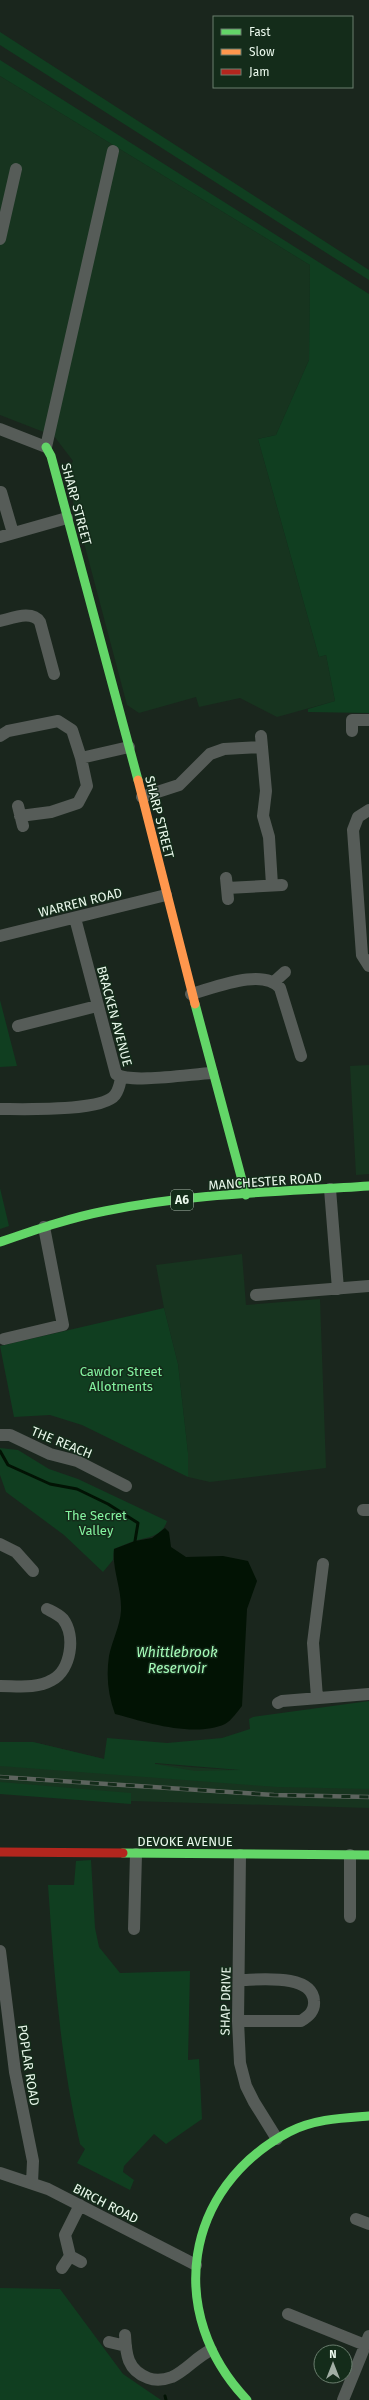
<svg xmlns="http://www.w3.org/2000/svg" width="369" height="2400" viewBox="0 0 369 2400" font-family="'Fira Sans',sans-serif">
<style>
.built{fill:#17341f}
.green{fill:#103e20;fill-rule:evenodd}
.water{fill:#021304}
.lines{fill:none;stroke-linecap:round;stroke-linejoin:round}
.stream{stroke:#021304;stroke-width:3}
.street{stroke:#565c58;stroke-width:12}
.fast{stroke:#63d668;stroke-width:9}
.slow{stroke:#ff974d;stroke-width:9}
.jam{stroke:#b3261e;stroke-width:9}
.rail-casing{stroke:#5d645e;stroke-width:4.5}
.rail{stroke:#142c1a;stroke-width:3;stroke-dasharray:9;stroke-linecap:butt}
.labels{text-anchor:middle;stroke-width:3;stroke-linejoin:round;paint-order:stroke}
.shield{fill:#142c1a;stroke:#aabbad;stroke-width:1}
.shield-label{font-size:12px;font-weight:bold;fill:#eaf8ec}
.street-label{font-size:13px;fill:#eaf8ec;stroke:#142c1a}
.park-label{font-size:13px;fill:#84f3a0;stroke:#142c1a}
.water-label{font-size:14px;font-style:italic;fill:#a6fcb9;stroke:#142c1a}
</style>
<rect width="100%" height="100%" fill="#1a261d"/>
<path class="built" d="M0,76L310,265L309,360L276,435L258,439L319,657L326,655L335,701L277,717L240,698L199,707L196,697L139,713L127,705L66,475L73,461L54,436L0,415Z
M369,1065V1174L356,1175L350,1066Z
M242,1254L246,1305L320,1299L326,1468L210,1482L188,1477V1453L178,1364L164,1308L156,1265Z
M0,1742H33L104,1759L190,1767L322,1776L369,1774V1808L131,1801L0,1790Z"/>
<path class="green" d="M0,32L369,270V280L0,45Z
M0,60L369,294V713L308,712V709L335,701L326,655L319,657L258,439L276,435L309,360L310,265L0,76Z
M0,1000L17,1066L0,1067Z
M0,1188L9,1226L0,1229Z
M164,1308L178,1364L188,1453V1477L82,1425L50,1415L14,1417L0,1346Z
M0,1448L18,1450L49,1469L78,1479L167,1521C162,1537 148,1537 134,1541C128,1543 121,1546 114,1549L113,1560L103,1572L64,1535L6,1492L0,1475Z
M369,1701V1789L277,1787L0,1766V1742H33L104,1759L107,1738L167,1743L222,1738L250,1729L249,1719L253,1717ZM155,1764V1763L240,1770L195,1771Z
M0,1782L131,1793V1804L0,1794Z
M91,1860L95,1928L99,1947L120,1973L190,1971L188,2060L199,2059L202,2119L166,2144L154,2134L124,2166L123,2172L134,2180L130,2190L77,2163L85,2149L80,2144C60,2059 54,1972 48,1885H74L76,1861Z
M0,2288L60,2289L123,2374L161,2400H0Z"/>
<path class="water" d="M165,1528L169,1532L171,1547L186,1557L223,1556L248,1561L257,1581L247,1609L242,1706C238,1711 231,1721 225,1724C194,1738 145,1722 115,1714C108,1695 106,1676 109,1656C112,1641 120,1626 121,1611C122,1589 112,1570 114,1549L135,1541L152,1538Z"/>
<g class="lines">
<path class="stream" d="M0,1451L8,1465L50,1484L77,1489L108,1504L138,1523L135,1541
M165,2396L166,2400"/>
<path class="street" d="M0,239L16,169
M0,429L46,447L113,151
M1,492L13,533
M0,537L67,518
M0,621C13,618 32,610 40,622L54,674
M352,731V720H369
M0,736L8,731L58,721L72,730L81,758L87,786L78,803L51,812L20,816
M261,736L266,791L263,816L269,837L272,885
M81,758L129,747
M142,797L179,785L210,754L224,749L262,747
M18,806L23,826
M369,810L358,817L353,830L362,955L369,966
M226,878L228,899
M227,888L282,885
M75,918L116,1074C130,1084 191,1074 212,1073
M0,936L166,895
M275,981L285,972
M191,994C214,988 263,967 280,988L301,1056
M18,1026L97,1006
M0,1109C22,1109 102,1112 115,1095C119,1090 120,1083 121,1078
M330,1189L338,1289
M256,1295L369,1286
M4,1339L63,1325L44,1227
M0,1435H10L50,1454L77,1461L126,1486
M363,1510H369
M0,1544L16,1552L33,1571
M0,1686C18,1686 36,1689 52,1680C71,1670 76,1636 63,1619C58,1614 53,1612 47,1609
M317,1698L313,1643L323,1564
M278,1703L282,1701L369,1694
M240,1855L238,2021L240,2063L246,2086L254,2102L277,2139
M350,1917V1855
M134,1929L136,1854
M0,1951L15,2072L33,2161L32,2183
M238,2021H301C309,2016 315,2011 314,2001C312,1973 259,1980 239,1980
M0,2173L48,2189L196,2265
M356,2219L369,2224
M70,2256L65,2235L80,2205
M62,2268L70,2256L81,2262
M288,2314L365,2345
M125,2335C126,2354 127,2370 148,2378C156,2381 164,2380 172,2377C187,2370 196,2357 211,2350
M109,2342L126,2346
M343,2400L369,2336"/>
<path class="fast" d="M46,447L51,456L138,780
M195,1004L246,1195
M0,1242C35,1230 69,1218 105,1211C192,1193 281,1192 369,1186
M123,1853L369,1855
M247,2400C165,2314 183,2188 289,2132C314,2119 342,2118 369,2116"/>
<path class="slow" d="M138,780L195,1004"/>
<path class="jam" d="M0,1852L123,1853"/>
<defs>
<path id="rail" d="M0,1777L274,1795L369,1797"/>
</defs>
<use href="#rail" class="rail-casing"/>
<use href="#rail" class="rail"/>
</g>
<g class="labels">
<rect class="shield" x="171" y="1190" width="22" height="20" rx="3"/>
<g class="shield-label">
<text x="182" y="1204">A6</text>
</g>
<g class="street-label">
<text transform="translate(77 504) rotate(75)" y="5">SHARP STREET</text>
<text transform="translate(160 817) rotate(76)" y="5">SHARP STREET</text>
<text transform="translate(80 902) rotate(-14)" y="5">WARREN ROAD</text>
<text transform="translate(115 1016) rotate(75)" y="5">BRACKEN AVENUE</text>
<text transform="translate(265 1181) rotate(-4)" y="5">MANCHESTER ROAD</text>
<text transform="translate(62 1442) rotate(22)" y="5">THE REACH</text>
<text x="185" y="1846">DEVOKE AVENUE</text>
<text transform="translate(225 2001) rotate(-89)" y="5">SHAP DRIVE</text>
<text transform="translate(29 2065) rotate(81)" y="5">POPLAR ROAD</text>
<text transform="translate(106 2203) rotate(27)" y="5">BIRCH ROAD</text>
</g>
<g class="park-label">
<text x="121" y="1376">Cawdor Street<tspan x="121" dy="15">Allotments</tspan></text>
<text x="96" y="1520">The Secret<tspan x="96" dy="15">Valley</tspan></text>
</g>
<g class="water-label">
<text x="177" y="1657">Whittlebrook<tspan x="177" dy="16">Reservoir</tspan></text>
</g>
</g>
<rect x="213" y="16" width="140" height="72" fill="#142c1a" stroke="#6a7e6e"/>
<rect x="221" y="29" width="20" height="6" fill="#63d668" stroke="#6a7e6e"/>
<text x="249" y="36" font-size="12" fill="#eaf8ec">Fast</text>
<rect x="221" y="49" width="20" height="6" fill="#ff974d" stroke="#6a7e6e"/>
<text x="249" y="56" font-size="12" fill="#eaf8ec">Slow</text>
<rect x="221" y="69" width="20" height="6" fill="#b3261e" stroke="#6a7e6e"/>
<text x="249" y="76" font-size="12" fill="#eaf8ec">Jam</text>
<g transform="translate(333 2364)"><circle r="19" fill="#142c1a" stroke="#6a7e6e"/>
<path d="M0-3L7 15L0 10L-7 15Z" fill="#a1aea4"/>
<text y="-6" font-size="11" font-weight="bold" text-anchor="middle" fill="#eaf8ec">N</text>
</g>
</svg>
